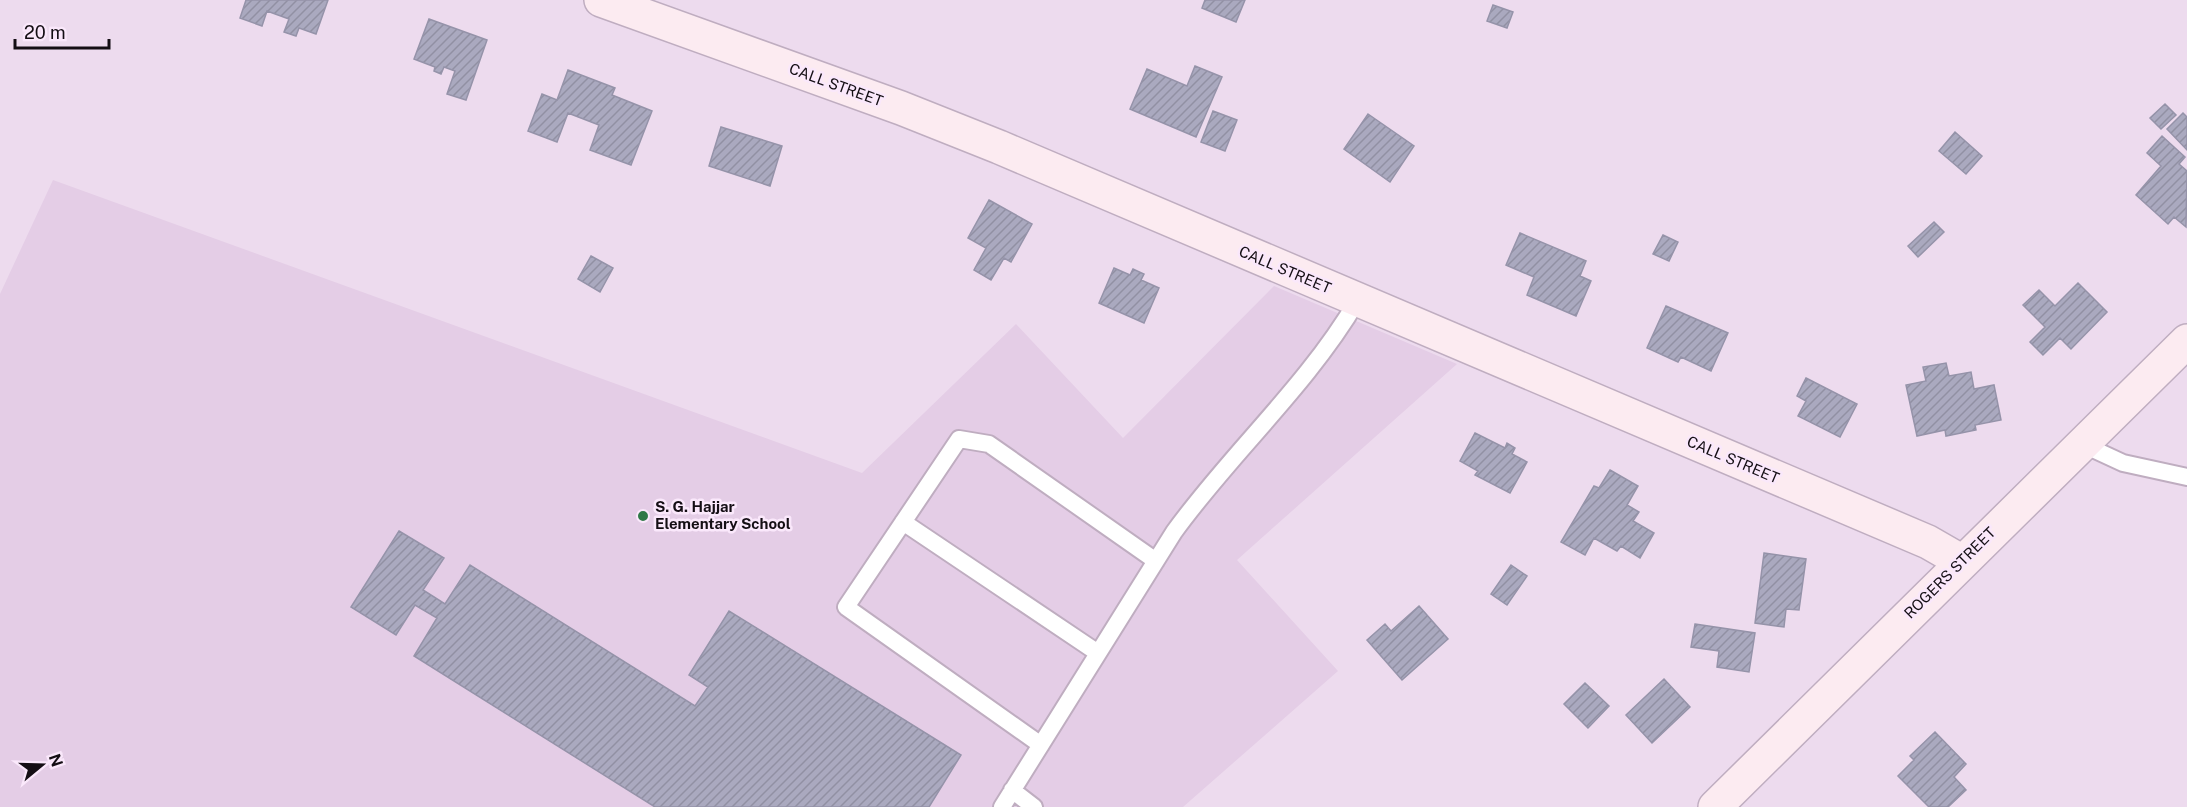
<svg xmlns="http://www.w3.org/2000/svg" width="2187" height="807" viewBox="0 0 2187 807" font-family="'Public Sans',sans-serif">
<style>
.built{fill:#e4cde6}
.building{fill:url(#building-hatch);stroke:#9593a9;stroke-width:1.5}
.lines{fill:none;stroke-linecap:round;stroke-linejoin:round}
.lane-casing{stroke:#bfadc0;stroke-width:20}
.secondary-casing{stroke:#bfadc0;stroke-width:36}
.lane{stroke:#fff;stroke-width:16}
.secondary{stroke:#fcebf1;stroke-width:33}
.poi-dot{fill:#2f7947;stroke:#fae8fb;stroke-width:2}
.labels{text-anchor:middle;stroke-width:5;stroke-linejoin:round;paint-order:stroke}
.street-label{font-size:15px;fill:#140e14;stroke:#fae8fb}
.poi-label{font-size:15px;font-weight:bold;fill:#140e14;stroke:#fae8fb;text-anchor:start}
</style>
<defs>
<pattern id="building-hatch" width="6" height="6" patternUnits="userSpaceOnUse" patternTransform="scale(1.5)"><rect width="6" height="6" fill="#aaa9bf"/><path d="M-1 1l2-2M0 6l6-6M5 7l2-2" fill="none" stroke="#9190a3"/></pattern>
</defs>
<rect width="100%" height="100%" fill="#eddbee"/>
<path class="built" d="M53,180L862,473L1016,324L1123,438L1274,286L1457,364L1237,560L1338,671L1183,807H0V294Z"/>
<path class="building" d="M246,0H328L316,34L299,28L296,36L284,32L289,19L267,11L262,26L240,18Z
M1205,0H1245L1236,22L1202,8Z
M1493,5L1513,12L1507,28L1487,21Z
M429,19L487,40L466,100L447,94L455,71L444,67L441,74L434,71L435,67L414,59Z
M1195,66L1222,77L1196,137L1130,109L1147,69L1187,86Z
M568,70L615,88L612,95L652,111L631,165L590,150L599,125L568,113L557,142L528,131L542,94L557,100Z
M2165,104L2176,115L2161,129L2150,118Z
M1213,111L1237,120L1225,151L1201,142Z
M2183,113L2187,117V150L2167,129Z
M1368,114L1414,146L1390,182L1344,149Z
M721,127L782,146L770,186L709,166Z
M1955,132L1982,156L1966,174L1939,151Z
M2162,136L2185,157L2179,164L2187,171L2186,227L2174,217L2168,224L2136,195L2161,166L2147,153Z
M989,200L1032,224L1011,262L1004,258L991,280L974,270L986,248L968,238Z
M1934,222L1944,232L1918,257L1908,246Z
M1520,233L1586,261L1580,276L1591,281L1576,316L1527,295L1534,277L1506,265Z
M1663,235L1678,242L1669,261L1653,254Z
M591,256L613,268L600,292L578,279Z
M1114,268L1130,275L1133,269L1144,274L1141,280L1159,288L1144,323L1099,303Z
M2078,283L2107,312L2071,349L2060,338L2043,355L2030,342L2045,327L2023,305L2039,290L2055,306Z
M1666,306L1728,333L1711,371L1681,357L1678,362L1647,348Z
M1946,363L1949,376L1971,372L1974,389L1994,385L2001,420L1975,425L1976,430L1946,436L1945,430L1917,436L1906,385L1926,381L1923,367Z
M1806,378L1857,404L1840,437L1798,416L1806,401L1797,396Z
M1475,433L1505,448L1507,443L1515,448L1512,454L1527,462L1510,493L1475,475L1478,471L1460,461Z
M1610,470L1638,486L1627,505L1639,512L1633,521L1654,533L1640,558L1621,546L1617,551L1594,538L1585,555L1561,542L1594,486L1599,488Z
M399,531L444,558L423,590L445,604L470,565L695,706L708,687L689,675L729,611L961,755L929,807H655L414,656L437,618L415,605L396,635L351,607Z
M1764,553L1806,559L1799,610L1786,609L1784,627L1755,623Z
M1511,565L1527,576L1507,605L1491,594Z
M1419,606L1448,639L1402,680L1367,640L1385,624L1391,631Z
M1695,624L1755,633L1749,672L1717,667L1719,651L1691,647Z
M1664,679L1690,707L1652,743L1626,715Z
M1585,683L1609,706L1588,728L1564,704Z
M1935,732L1966,764L1954,777L1966,790L1948,807H1929L1898,776L1914,760L1910,756Z"/>
<g class="lines">
<defs>
<path id="lane" d="M2082,444L2123,463L2187,477
M903,522L1098,653
M1041,745L846,607L959,439L989,444L1156,561
M1012,790L1034,807
M1002,807L1174,532C1231,453 1307,386 1357,301"/>
<path id="secondary" d="M601,0L901,108L999,147L1928,542L1961,561
M1715,807L2187,341"/>
</defs>
<use href="#lane" class="lane-casing"/>
<use href="#secondary" class="secondary-casing"/>
<use href="#lane" class="lane"/>
<use href="#secondary" class="secondary"/>
</g>
<circle class="poi-dot" cx="643" cy="516" r="6"/>
<g class="labels">
<g class="street-label">
<text transform="translate(836 85) rotate(20)" y="5">CALL STREET</text>
<text transform="translate(1285 270) rotate(23)" y="5">CALL STREET</text>
<text transform="translate(1733 460) rotate(23)" y="5">CALL STREET</text>
<text transform="translate(1950 573) rotate(-45)" y="5">ROGERS STREET</text>
</g>
<g class="poi-label">
<text x="655" y="512">S. G. Hajjar<tspan x="655" dy="17">Elementary School</tspan></text>
</g>
</g>
<g transform="translate(42 765) rotate(71)" stroke="#fae8fb" stroke-width="4.5" paint-order="stroke">
<path d="M0-4.5L10 22L0 15L-10 22Z" fill="#140e14"/>
<text y="-9" font-size="16" font-weight="bold" text-anchor="middle" fill="#140e14">N</text>
</g>
<path d="M15 39v9h94v-9" fill="none" stroke="#140e14" stroke-width="3"/>
<text x="24" y="39" font-size="18" fill="#140e14" stroke="#fae8fb" stroke-width="4.5" paint-order="stroke">20 m</text>
</svg>
